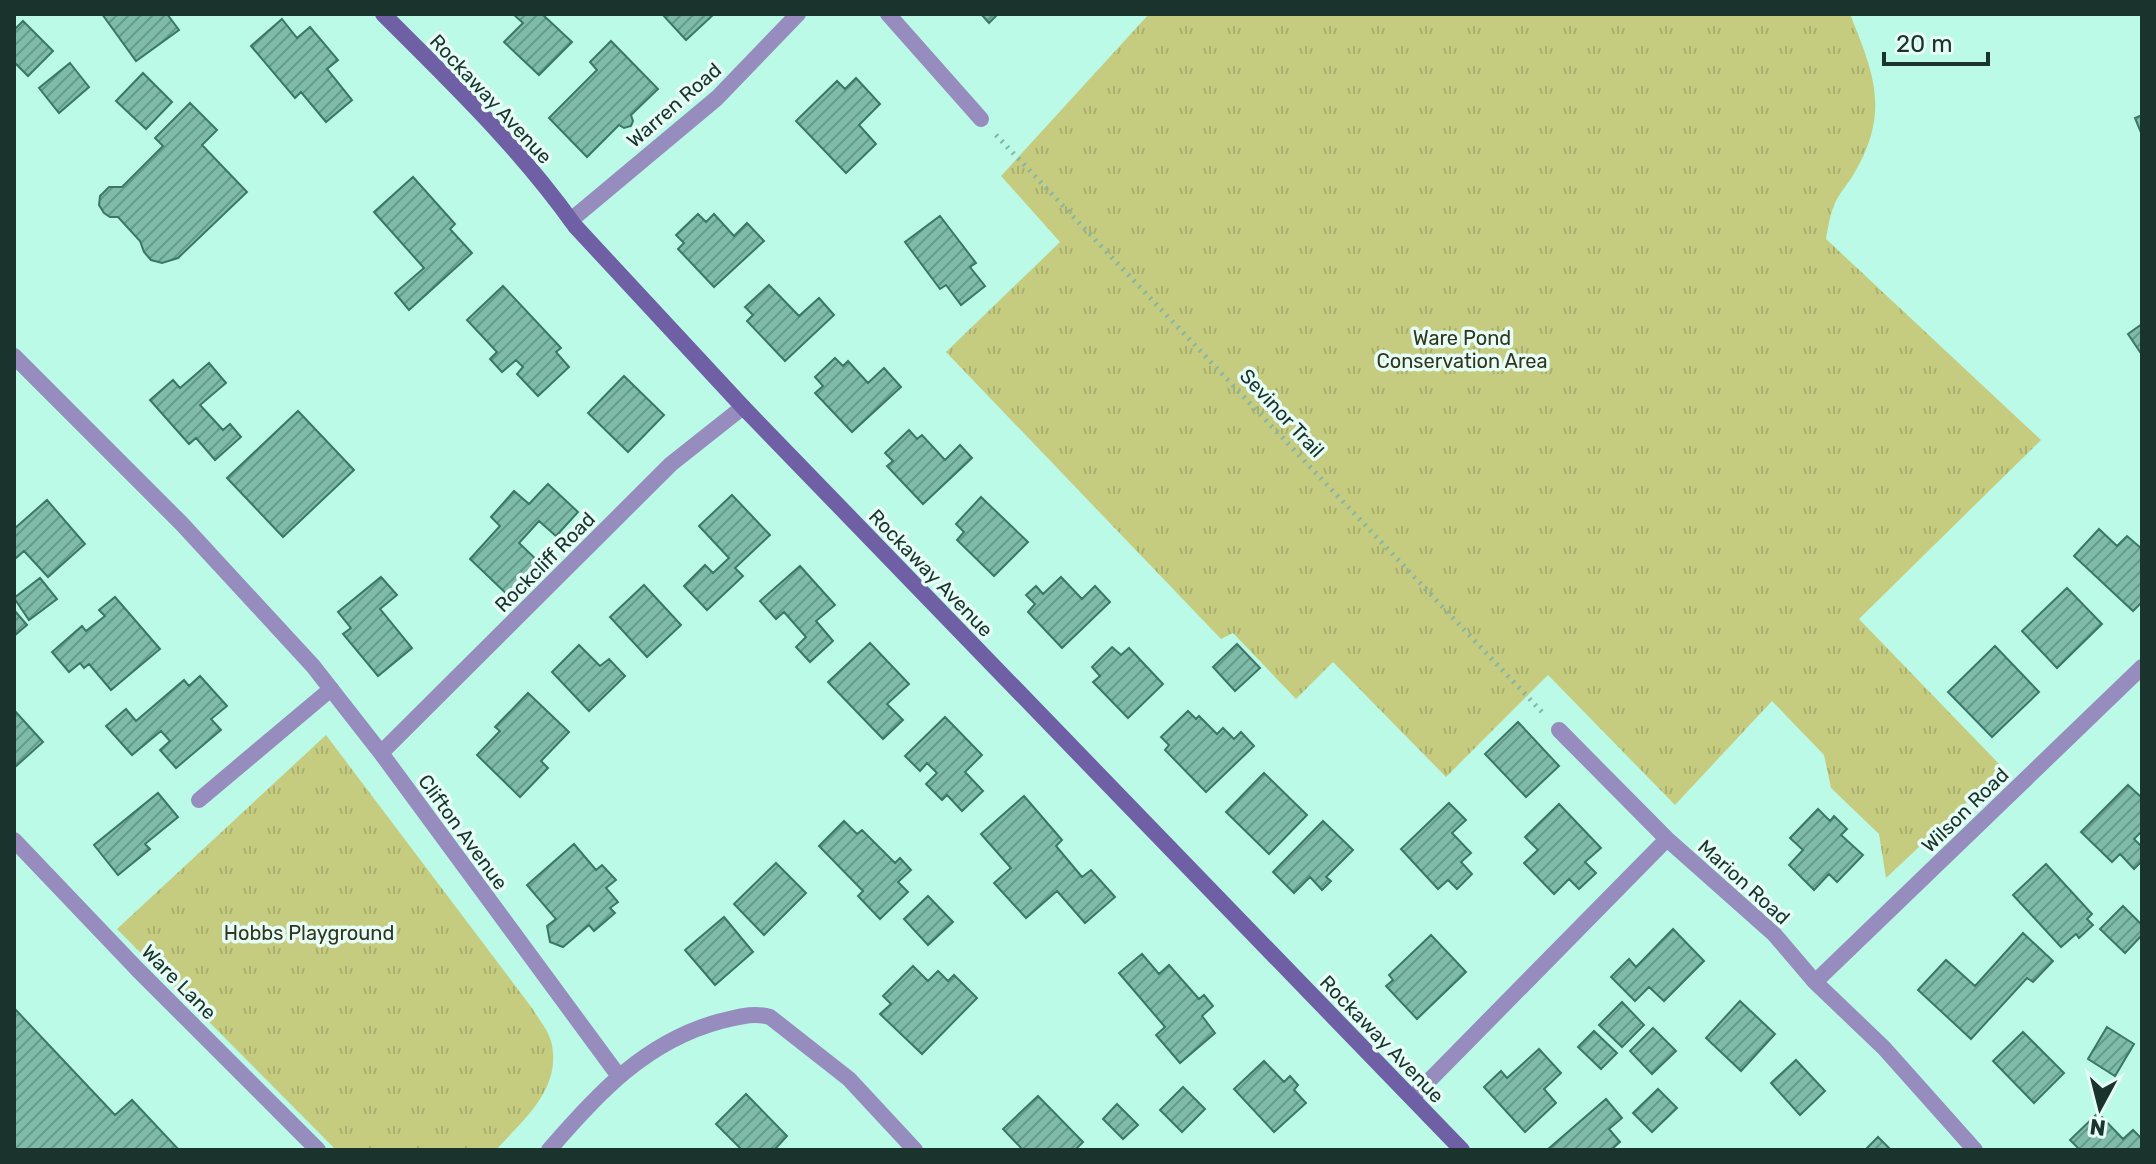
<svg xmlns="http://www.w3.org/2000/svg" width="2156" height="1164" viewBox="0 0 2156 1164" font-family="Rubik,sans-serif">
<style>
.park{fill:url(#park-tufts)}
.building{fill:url(#building-hatch);stroke:#3b7766;stroke-width:2}
.lines{fill:none;stroke-linecap:round;stroke-linejoin:round}
.path{stroke:#84b6a6;stroke-width:5;stroke-dasharray:2 6;stroke-linecap:butt}
.lane{stroke:#968dbe;stroke-width:16}
.street{stroke:#968dbe;stroke-width:16}
.secondary{stroke:#6f5fa5;stroke-width:16}
.labels{text-anchor:middle;stroke-width:7;stroke-linejoin:round;paint-order:stroke}
.street-label{font-size:20px;fill:#1a332c;stroke:#e6fef6}
.park-label{font-size:20px;fill:#33351e;stroke:#e6fef6}
</style>
<defs>
<pattern id="park-tufts" width="24" height="20" patternUnits="userSpaceOnUse" patternTransform="scale(2)"><rect width="24" height="20" fill="#c5cc80"/><path d="M3 7l-1-3M5 7V3M7 7l1-3M15 17l-1-3M17 17v-4M19 17l1-3" fill="none" stroke="#a9b06f"/></pattern>
<pattern id="building-hatch" width="6" height="6" patternUnits="userSpaceOnUse" patternTransform="scale(2)"><rect width="6" height="6" fill="#7ebca9"/><path d="M-1 1l2-2M0 6l6-6M5 7l2-2" fill="none" stroke="#66998a"/></pattern>
</defs>
<rect width="100%" height="100%" fill="#bbfae6"/>
<path class="park" d="M1149,14H1850C1874,74 1890,111 1855,172C1849,183 1840,192 1835,203C1830,214 1828,228 1826,239L2041,440L1859,619L2003,768L1886,878L1879,834L1831,788L1824,755L1772,701L1675,805L1548,675L1446,777L1333,662L1296,699L1233,633L1221,639L946,352L1060,242L1001,176Z
M326,735L532,1008C538,1018 548,1030 551,1041C563,1088 524,1119 496,1150H336L117,929Z"/>
<path class="building" d="M102,14H167L179,30L136,61Z
M513,14H542L572,42L539,75L504,42L523,23Z
M662,14H714L686,40Z
M981,14H998L989,23Z
M282,19L297,38L310,27L338,60L327,69L352,100L326,122L301,92L295,98L251,46Z
M23,21L53,51L28,76L14,62V30Z
M611,41L658,89L631,115L633,121L631,126L624,128L619,125L587,157L549,118L597,70L590,62Z
M70,63L89,87L59,113L39,88Z
M143,73L172,102L146,129L116,101Z
M856,78L880,104L859,125L876,144L846,173L796,121L837,81L845,89Z
M190,103L217,130L202,145L247,192L178,258L162,263L151,260L144,252L140,241L118,217H110L104,213L99,205L100,196L109,187H122L163,146L155,138Z
M2142,115V135L2135,118Z
M413,177L455,224L450,229L472,253L409,310L395,293L424,268L374,212Z
M698,214L706,222L714,214L734,236L747,223L764,241L714,287L678,249L684,243L676,235Z
M940,216L976,263L970,267L985,286L961,305L946,285L940,289L905,242Z
M769,285L799,316L819,298L834,315L785,361L747,321L753,315L745,307Z
M503,286L561,348L556,352L569,367L538,396L517,374L523,367L516,360L502,372L490,359L497,352L467,320Z
M2142,324V355L2128,334Z
M835,358L843,366L848,361L868,383L884,368L901,387L852,432L815,393L823,386L815,377Z
M209,363L226,383L200,405L223,430L230,424L241,437L215,460L196,438L189,444L150,400L173,380L180,388Z
M624,376L664,415L628,452L588,413Z
M298,411L354,470L283,537L227,478Z
M909,430L917,439L922,435L945,460L960,445L972,458L923,504L887,466L893,461L885,453Z
M548,484L578,512L556,536L539,521L519,543L542,565L511,598L470,559L500,526L491,517L514,491L529,504Z
M732,495L770,535L735,568L743,576L707,610L684,586L705,565L713,573L729,558L699,526Z
M981,497L1028,542L994,576L957,540L964,532L956,524Z
M47,500L85,544L48,577L24,551L16,558L14,557V529Z
M2099,529L2117,546L2127,536L2142,549V602L2133,611L2074,556Z
M800,566L835,605L816,621L833,641L810,662L796,647L806,637L784,612L776,619L760,601Z
M381,577L397,595L380,609L412,648L378,676L343,634L351,628L338,612Z
M1061,577L1082,599L1095,586L1110,602L1062,648L1028,612L1035,604L1026,595L1036,586L1043,594Z
M40,578L57,599L29,620L14,598Z
M644,585L681,625L647,657L610,617Z
M2067,588L2102,624L2057,668L2022,631Z
M115,597L160,649L111,690L89,664L84,668L80,663L69,672L52,652L82,626L86,631L105,616L99,610Z
M14,610L27,625L14,636Z
M870,643L909,684L887,704L903,720L883,739L828,682Z
M1237,644L1260,668L1235,691L1213,667Z
M579,645L600,666L609,659L625,676L589,711L552,672Z
M1995,646L2039,692L1992,737L1948,692Z
M1112,647L1121,655L1129,648L1163,684L1128,718L1093,682L1100,676L1092,667Z
M200,676L227,706L211,719L221,730L176,768L160,750L170,741L161,731L132,755L106,726L126,709L136,721L184,680L189,686Z
M528,693L569,732L541,761L548,768L520,797L477,755L500,731L495,727Z
M14,710L43,742L14,768Z
M1188,711L1196,719L1199,716L1217,734L1223,728L1234,739L1241,732L1254,746L1206,792L1165,750L1169,745L1161,737Z
M945,717L982,755L965,772L983,791L962,811L947,795L942,800L926,784L937,773L927,763L920,771L905,756Z
M1518,722L1559,766L1526,797L1485,754Z
M1264,773L1307,815L1269,854L1226,812Z
M2128,785L2142,798V831L2134,839L2142,847V861L2134,869L2120,854L2112,862L2081,832Z
M158,793L178,817L145,844L150,849L118,875L94,845Z
M1024,796L1062,840L1056,846L1082,877L1091,870L1115,897L1085,923L1057,891L1026,918L994,883L1011,868L981,834Z
M1449,803L1466,820L1452,833L1471,853L1461,862L1472,874L1457,889L1448,880L1438,889L1401,849Z
M1559,804L1601,848L1585,862L1596,873L1579,889L1569,879L1554,894L1524,863L1538,850L1525,837Z
M1818,809L1830,821L1834,816L1847,829L1841,835L1863,855L1837,882L1829,874L1814,890L1789,865L1803,850L1790,838Z
M844,821L857,834L862,830L895,863L900,858L911,870L898,882L908,892L880,919L858,896L863,891L819,846Z
M1323,821L1353,850L1326,877L1331,881L1322,890L1310,877L1294,893L1273,872Z
M574,844L596,870L602,865L616,880L606,888L618,902L610,908L615,913L594,931L589,925L563,947L550,942L547,926L556,919L527,885Z
M776,863L806,893L764,935L734,904Z
M2046,864L2092,914L2087,919L2093,925L2079,938L2076,934L2061,947L2013,895Z
M928,896L953,922L928,945L904,919Z
M2123,906L2142,925V935L2125,953L2100,929Z
M724,917L753,952L715,985L685,950Z
M1673,929L1704,961L1664,1001L1649,987L1635,1001L1611,977L1629,959L1636,967Z
M2023,933L2053,961L2033,982L2027,978L1971,1039L1918,990L1946,960L1975,986Z
M1431,935L1466,972L1417,1019L1386,986L1393,980L1389,975Z
M1142,954L1159,974L1169,965L1199,999L1204,995L1213,1006L1202,1016L1215,1033L1180,1063L1156,1035L1165,1027L1119,973Z
M913,966L928,981L938,971L948,981L954,975L977,998L922,1054L880,1014L891,1004L883,996Z
M1740,1001L1775,1034L1741,1071L1706,1038Z
M1622,1002L1644,1025L1622,1047L1599,1025Z
M14,1008L115,1115L132,1100L179,1150H14Z
M2107,1027L2134,1044L2115,1076L2088,1059Z
M1653,1028L1676,1051L1652,1074L1630,1051Z
M1594,1031L1617,1053L1601,1069L1578,1047Z
M2023,1032L2064,1073L2034,1103L1993,1061Z
M1539,1049L1561,1073L1544,1089L1556,1103L1525,1132L1484,1087L1501,1071L1507,1078Z
M1796,1060L1825,1091L1800,1115L1771,1083Z
M1264,1061L1284,1082L1290,1076L1298,1085L1294,1090L1306,1103L1274,1132L1234,1089Z
M1183,1087L1205,1109L1182,1132L1160,1110Z
M1658,1089L1677,1108L1652,1132L1633,1113Z
M746,1094L787,1136L776,1148L778,1150H742L716,1124Z
M1038,1096L1083,1142L1075,1150H1023L1003,1129Z
M1606,1099L1622,1118L1609,1129L1620,1142L1611,1150H1547Z
M1117,1104L1138,1125L1123,1139L1103,1119Z
M2098,1113L2123,1139L2133,1130L2142,1139V1150H2080L2070,1140Z
M1878,1137L1891,1150H1865Z"/>
<g class="lines">
<path class="path" d="M996,135L1542,712"/>
<path class="lane" d="M199,800L331,689"/>
<path class="street" d="M888,14L981,119
M571,220L717,98L798,14
M14,356L182,524L313,666L381,753L618,1075
M1559,730L1667,839
M381,753L671,464L743,407
M14,840L138,970L318,1150
M1815,982L2142,667
M1412,1098L1667,839L1774,934L1815,982L1884,1048L1975,1150
M549,1150C598,1093 646,1041 721,1021C739,1017 752,1012 770,1017L849,1079L915,1150"/>
<path class="secondary" d="M383,14C450,81 520,148 575,226L743,407L1462,1150"/>
</g>
<g class="labels">
<g class="street-label">
<text transform="translate(491 99) rotate(47)" y="7">Rockaway Avenue</text>
<text transform="translate(674 105) rotate(-41)" y="7">Warren Road</text>
<text transform="translate(1282 413) rotate(47)" y="7">Sevinor Trail</text>
<text transform="translate(545 562) rotate(-45)" y="7">Rockcliff Road</text>
<text transform="translate(931 573) rotate(46)" y="7">Rockaway Avenue</text>
<text transform="translate(1965 810) rotate(-44)" y="7">Wilson Road</text>
<text transform="translate(463 832) rotate(54)" y="7">Clifton Avenue</text>
<text transform="translate(1744 882) rotate(42)" y="7">Marion Road</text>
<text transform="translate(179 982) rotate(45)" y="7">Ware Lane</text>
<text transform="translate(1382 1039) rotate(46)" y="7">Rockaway Avenue</text>
</g>
<g class="park-label">
<text x="1462" y="345">Ware Pond<tspan x="1462" dy="23">Conservation Area</tspan></text>
<text x="309" y="940">Hobbs Playground</text>
</g>
</g>
<rect width="2156" height="1164" fill="none" stroke="#1a332c" stroke-width="32"/>
<g transform="translate(2100 1108) rotate(187)" stroke="#e6fef6" stroke-width="6" paint-order="stroke">
<path d="M0-6L14 30L0 20L-14 30Z" fill="#1a332c"/>
<text y="-12" font-size="22" font-weight="bold" text-anchor="middle" fill="#1a332c">N</text>
</g>
<path d="M1884 52v12h104v-12" fill="none" stroke="#1a332c" stroke-width="4"/>
<text x="1896" y="52" font-size="24" fill="#1a332c" stroke="#e6fef6" stroke-width="6" paint-order="stroke">20 m</text>
</svg>
